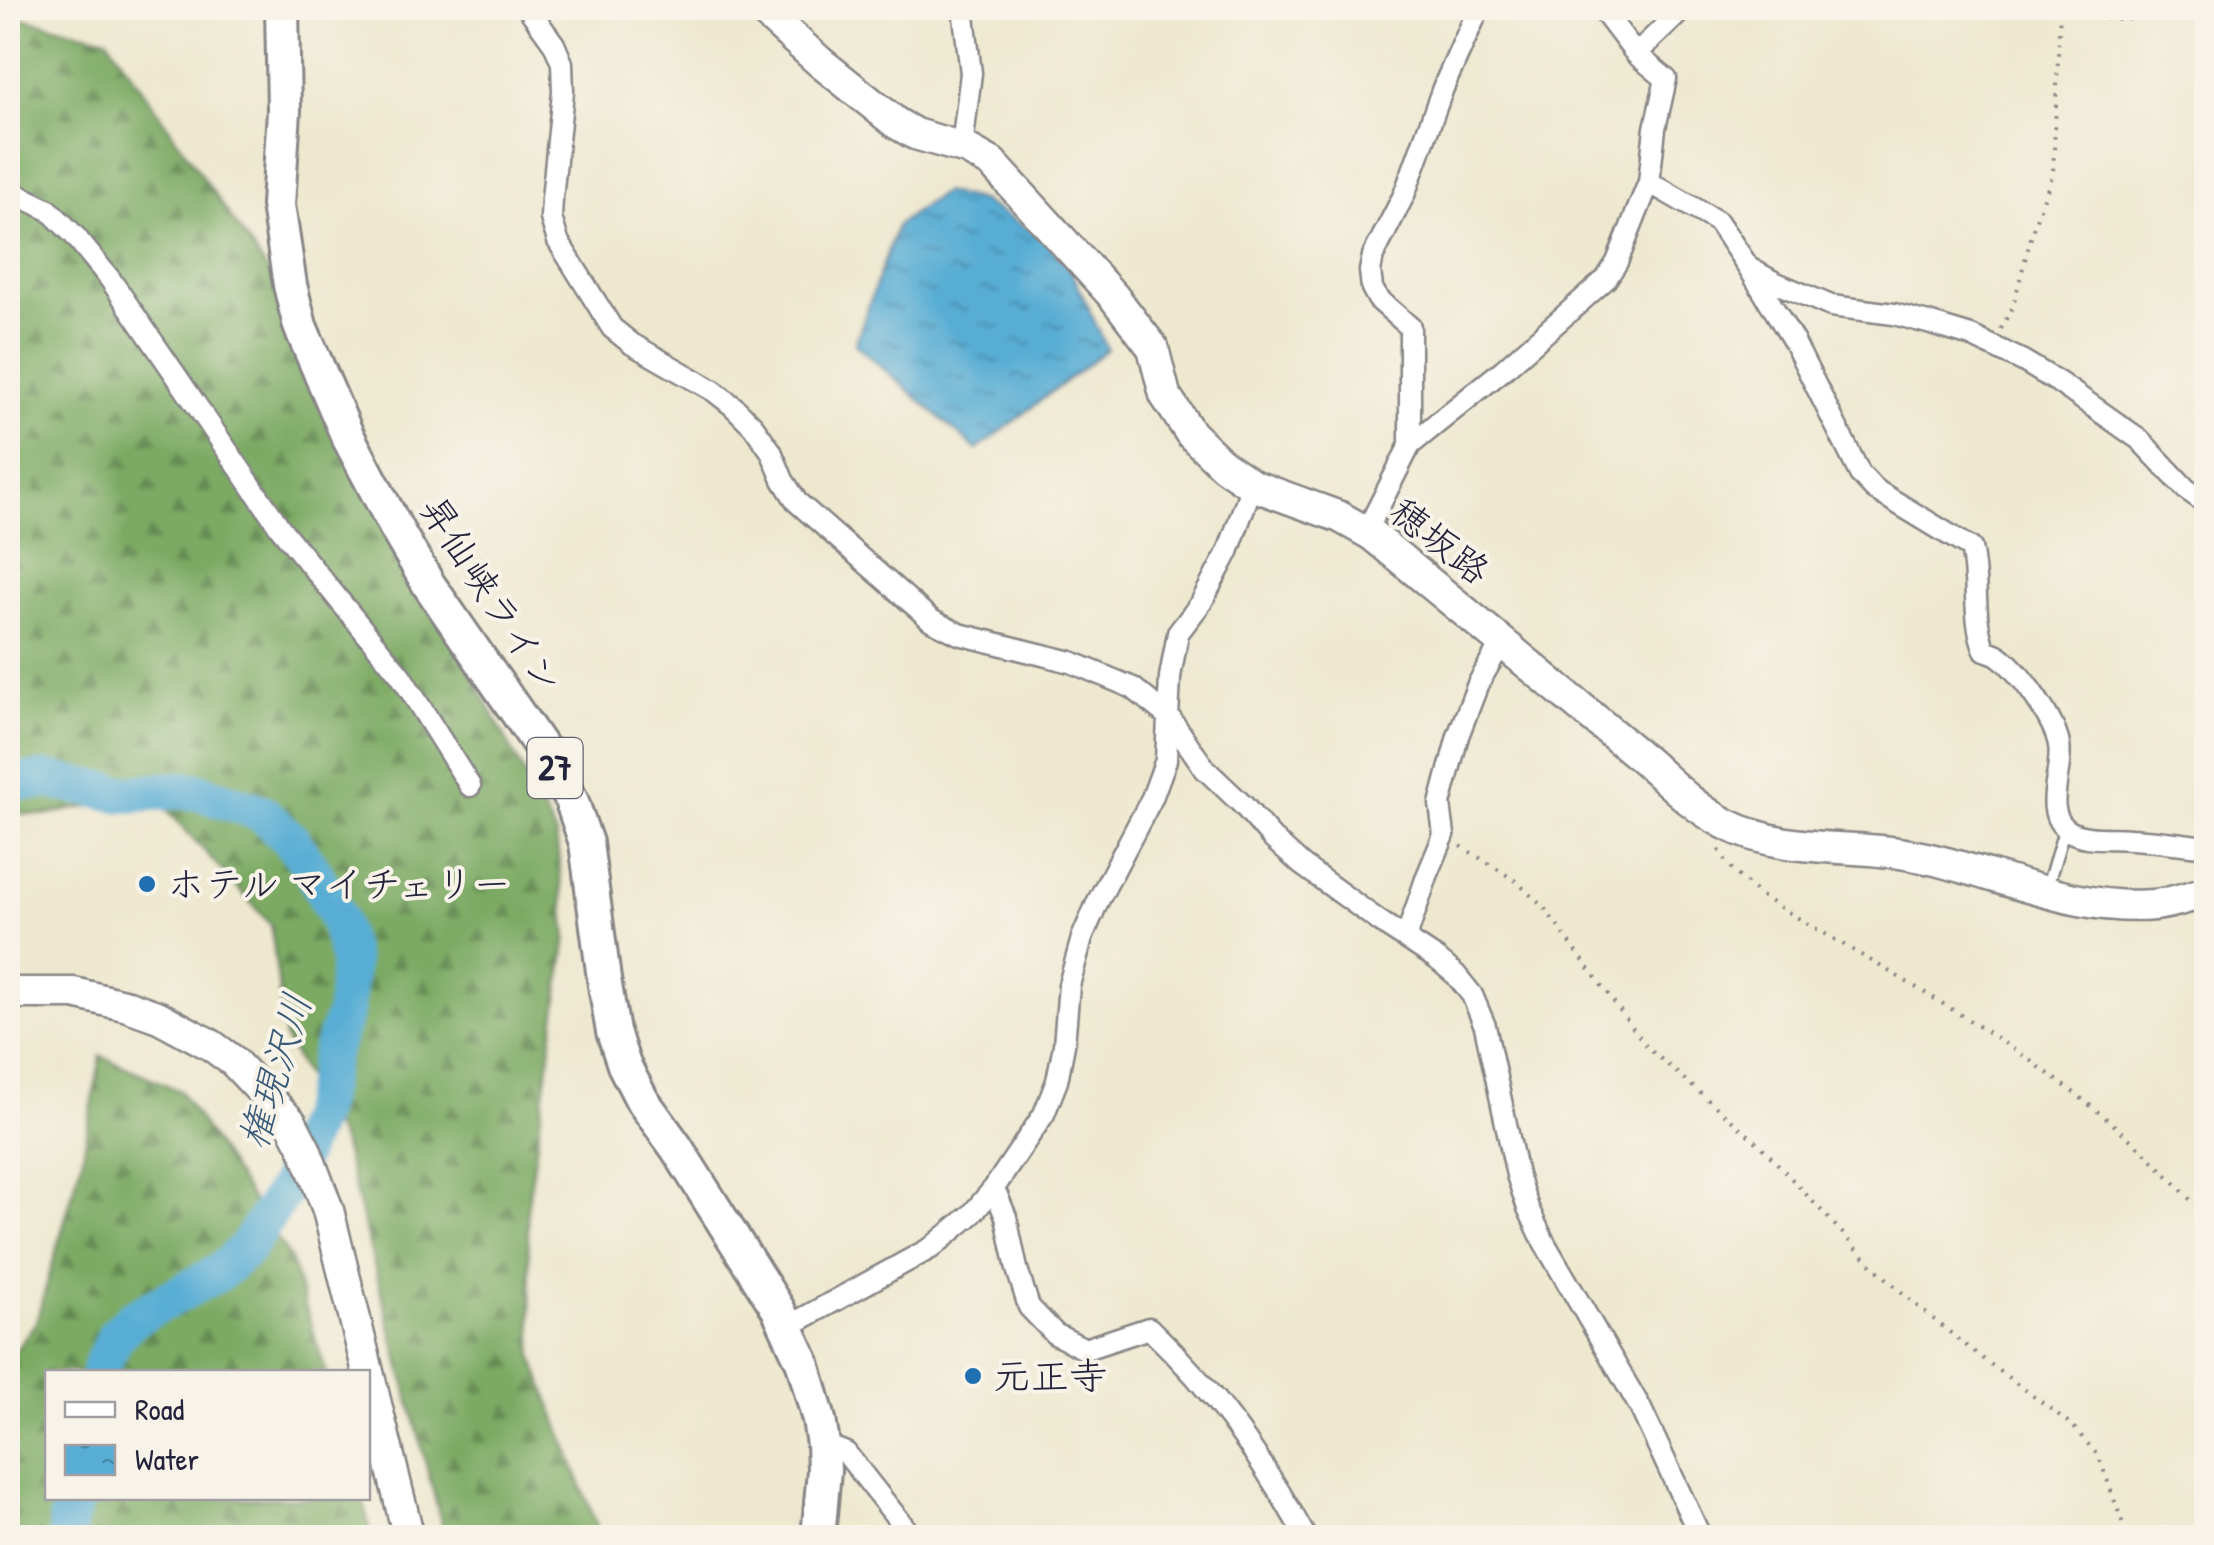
<svg xmlns="http://www.w3.org/2000/svg" width="2214" height="1545" viewBox="0 0 2214 1545" font-family="'Patrick Hand','Klee One',sans-serif">
<style>
.forest{fill:url(#forest-firs);stroke:#4f664f;stroke-width:2.5}
.water{fill:url(#water-ripples);stroke:#3d6888;stroke-width:2.5}
.lines{fill:none;stroke-linecap:round;stroke-linejoin:round}
.river{stroke:#58add4;stroke-width:38}
.lane-casing{stroke:#888585;stroke-width:15}
.street-casing{stroke:#888585;stroke-width:25}
.secondary-casing{stroke:#888585;stroke-width:35}
.primary-casing{stroke:#888585;stroke-width:38}
.path{stroke:#888585;stroke-width:4;stroke-dasharray:2.5 8;stroke-linecap:butt}
.lane{stroke:#fff;stroke-width:10}
.street{stroke:#fff;stroke-width:20}
.secondary{stroke:#fff;stroke-width:30}
.primary{stroke:#fff;stroke-width:32}
.poi-dot{fill:#1f6fb2;stroke:#f7f3e8;stroke-width:4}
.labels{text-anchor:middle;stroke-width:8;stroke-linejoin:round;paint-order:stroke}
.shield{fill:#f7f3e8;stroke:#62616f;stroke-width:2.5}
.shield-label{font-size:35px;font-weight:bold;fill:#22223b}
.street-label{font-size:38px;fill:#22223b;stroke:#f7f3e8}
.poi-label{font-size:38px;fill:#22223b;stroke:#f7f3e8;text-anchor:start}
.water-label{font-size:40px;font-style:italic;fill:#385a78;stroke:#f7f3e8}
</style>
<defs>
<pattern id="forest-firs" width="22" height="20" patternUnits="userSpaceOnUse" patternTransform="scale(2.5)"><rect width="22" height="20" fill="#7caa63"/><path d="M5 1l3.5 6h-7zM16 11l3.5 6h-7z" fill="#658a53"/></pattern>
<pattern id="water-ripples" width="26" height="14" patternUnits="userSpaceOnUse" patternTransform="scale(2.5)"><rect width="26" height="14" fill="#58add4"/><path d="M2 4q2-2 4 0t4 0M15 11q2-2 4 0t4 0" fill="none" stroke="#488cad"/></pattern>
</defs>
<rect width="100%" height="100%" fill="#f7f3e8"/>
<filter id="ink" filterUnits="userSpaceOnUse"><feTurbulence type="fractalNoise" baseFrequency=".01" numOctaves="2"/><feDisplacementMap in="SourceGraphic" scale="20" xChannelSelector="R" yChannelSelector="G"/><feConvolveMatrix kernelMatrix="1 2 1 2 8 2 1 2 1" color-interpolation-filters="sRGB"/></filter>
<filter id="wash" filterUnits="userSpaceOnUse"><feTurbulence type="fractalNoise" baseFrequency=".0048" numOctaves="4" result="noise"/><feDisplacementMap in="SourceGraphic" scale="40" xChannelSelector="R" yChannelSelector="G"/><feGaussianBlur stdDeviation="2.25" result="paint"/><feColorMatrix in="noise" values="0 0 0 0 0 0 0 0 0 0 0 0 0 0 0 0 0 1.4 0 .05"/><feComposite in="paint" operator="in"/></filter>
<g filter="url(#wash)">
<rect width="100%" height="100%" fill="#eee8cf"/>
<path class="forest" d="M8,15L107,38L271,276L376,490L556,835L567,937L527,1210L533,1358L601,1537H445L343,1145L285,1038L271,925L154,795L43,815L8,813Z
M101,1056L180,1091L290,1258L326,1372H48V1498H363L371,1537H8V1361L36,1322L82,1160Z"/>
<path class="water" d="M943,192L981,201L1045,239L1072,272L1107,349L977,450L855,344L897,225Z"/>
<g class="lines">
<path class="river" d="M8,782L47,780L123,794L182,790L200,792L262,813L291,840L312,869L337,917L349,961L345,1012L330,1054L320,1106L287,1186L246,1249L220,1272L132,1319L116,1335L101,1366L100,1372
M68,1538L67,1521L76,1498"/>
</g>
</g>
<g filter="url(#ink)">
<g class="lines">
<defs>
<path id="lane" d="M2046,890L2065,827"/>
<path id="street" d="M528,8L554,44L562,63L563,92L552,199L551,218L558,241L612,328L632,344L714,391L733,406L753,426L771,451L783,480L797,502L931,620L959,634L1071,662L1133,688L1170,718L1205,769L1244,806L1272,838L1302,865L1379,921L1437,959L1456,975L1472,995L1485,1026L1517,1175L1528,1208L1544,1242L1640,1407L1701,1538
M1636,54L1684,8
M962,147L971,73L963,8
M1649,182L1718,222L1749,268L1774,282L1831,306L1894,314L1928,323L1971,336L2023,361L2058,382L2139,439L2186,489L2206,503
M8,190L49,210L75,236L110,279L281,529L401,676L470,786
M1749,268L1794,342L1860,474L1874,489L1971,548C1979,580 1972,621 1985,650C1990,652 1995,653 1999,656C2020,671 2055,721 2059,745C2064,772 2040,812 2069,831C2086,841 2111,837 2130,839C2156,840 2181,844 2206,847
M1410,445V327L1378,299L1372,288L1370,271L1373,256L1404,195L1443,88L1479,8
M1366,532L1410,445L1503,370L1606,279L1617,262L1649,182L1655,128L1666,79L1636,54L1601,8
M1406,938L1427,876L1444,835L1440,804L1458,736L1478,684L1502,642
M994,1188L1006,1217L1017,1269L1029,1307L1055,1334L1085,1349L1149,1328C1215,1391 1262,1458 1306,1538
M787,1327L931,1248L972,1214L994,1188L1044,1114L1057,1081L1064,1045L1069,985L1082,938L1098,901L1152,798L1166,760L1170,677L1178,633L1201,603L1228,552L1252,485
M823,1444L846,1453L913,1538"/>
<path id="secondary" d="M760,8L820,62L896,123L915,134L967,149L992,163L1114,297L1153,348L1165,395L1191,434L1224,466L1252,485L1340,517L1372,535L1648,763C1672,785 1696,809 1726,824C1781,852 1841,845 1899,853C1983,865 2069,913 2154,905C2172,903 2189,897 2206,892
M8,993H74L128,1006L159,1017L211,1045L233,1061L291,1122L305,1149L328,1210L409,1538"/>
<path id="primary" d="M282,8L284,111L278,205L290,285L300,326L347,435L398,532L429,585L554,766L572,802L586,843L604,979L613,1032L624,1065L642,1100L676,1147L778,1309L803,1363L819,1420L823,1444L824,1470L818,1538"/>
</defs>
<use href="#lane" class="lane-casing"/>
<use href="#street" class="street-casing"/>
<use href="#secondary" class="secondary-casing"/>
<use href="#primary" class="primary-casing"/>
<path class="path" d="M2055,8L2113,20L2134,19L2154,8
M2001,329L2013,306L2035,222L2053,174L2060,9
M1461,846L1516,881L1545,909L1647,1047L1760,1145L1874,1267L1917,1306L1978,1355L2072,1425L2099,1457L2128,1538
M1719,850L1734,872L1761,896C1917,990 2088,1075 2206,1218"/>
<use href="#lane" class="lane"/>
<use href="#street" class="street"/>
<use href="#secondary" class="secondary"/>
<use href="#primary" class="primary"/>
</g>
</g>
<g class="poi-dot">
<circle cx="147" cy="884" r="10"/>
<circle cx="973" cy="1376" r="10"/>
</g>
<g class="labels">
<rect class="shield" x="527.5" y="738" width="55" height="60" rx="8"/>
<g class="shield-label">
<text x="555" y="780">27</text>
</g>
<g class="street-label">
<text transform="translate(1440 541) rotate(38)" y="13">穂坂路</text>
<text transform="translate(491 595) rotate(57)" y="13">昇仙峡ライン</text>
</g>
<g class="poi-label">
<text x="167" y="897">ホテル マイチェリー</text>
<text x="993" y="1389">元正寺</text>
</g>
<g class="water-label">
<text transform="translate(275 1071) rotate(-73)" y="14">権現沢川</text>
</g>
</g>
<rect width="2214" height="1545" fill="none" stroke="#f7f3e8" stroke-width="40"/>
<rect x="45" y="1370" width="325" height="130" fill="#f7f3e8" stroke="#a29fa3" stroke-width="2.5"/>
<rect x="65" y="1402" width="50" height="15" fill="#ffffff" stroke="#a29fa3" stroke-width="2.5"/>
<text x="135" y="1420" font-size="30" fill="#22223b">Road</text>
<rect x="65" y="1445" width="50" height="30" fill="url(#water-ripples)" stroke="#a29fa3" stroke-width="2.5"/>
<text x="135" y="1470" font-size="30" fill="#22223b">Water</text>
</svg>
